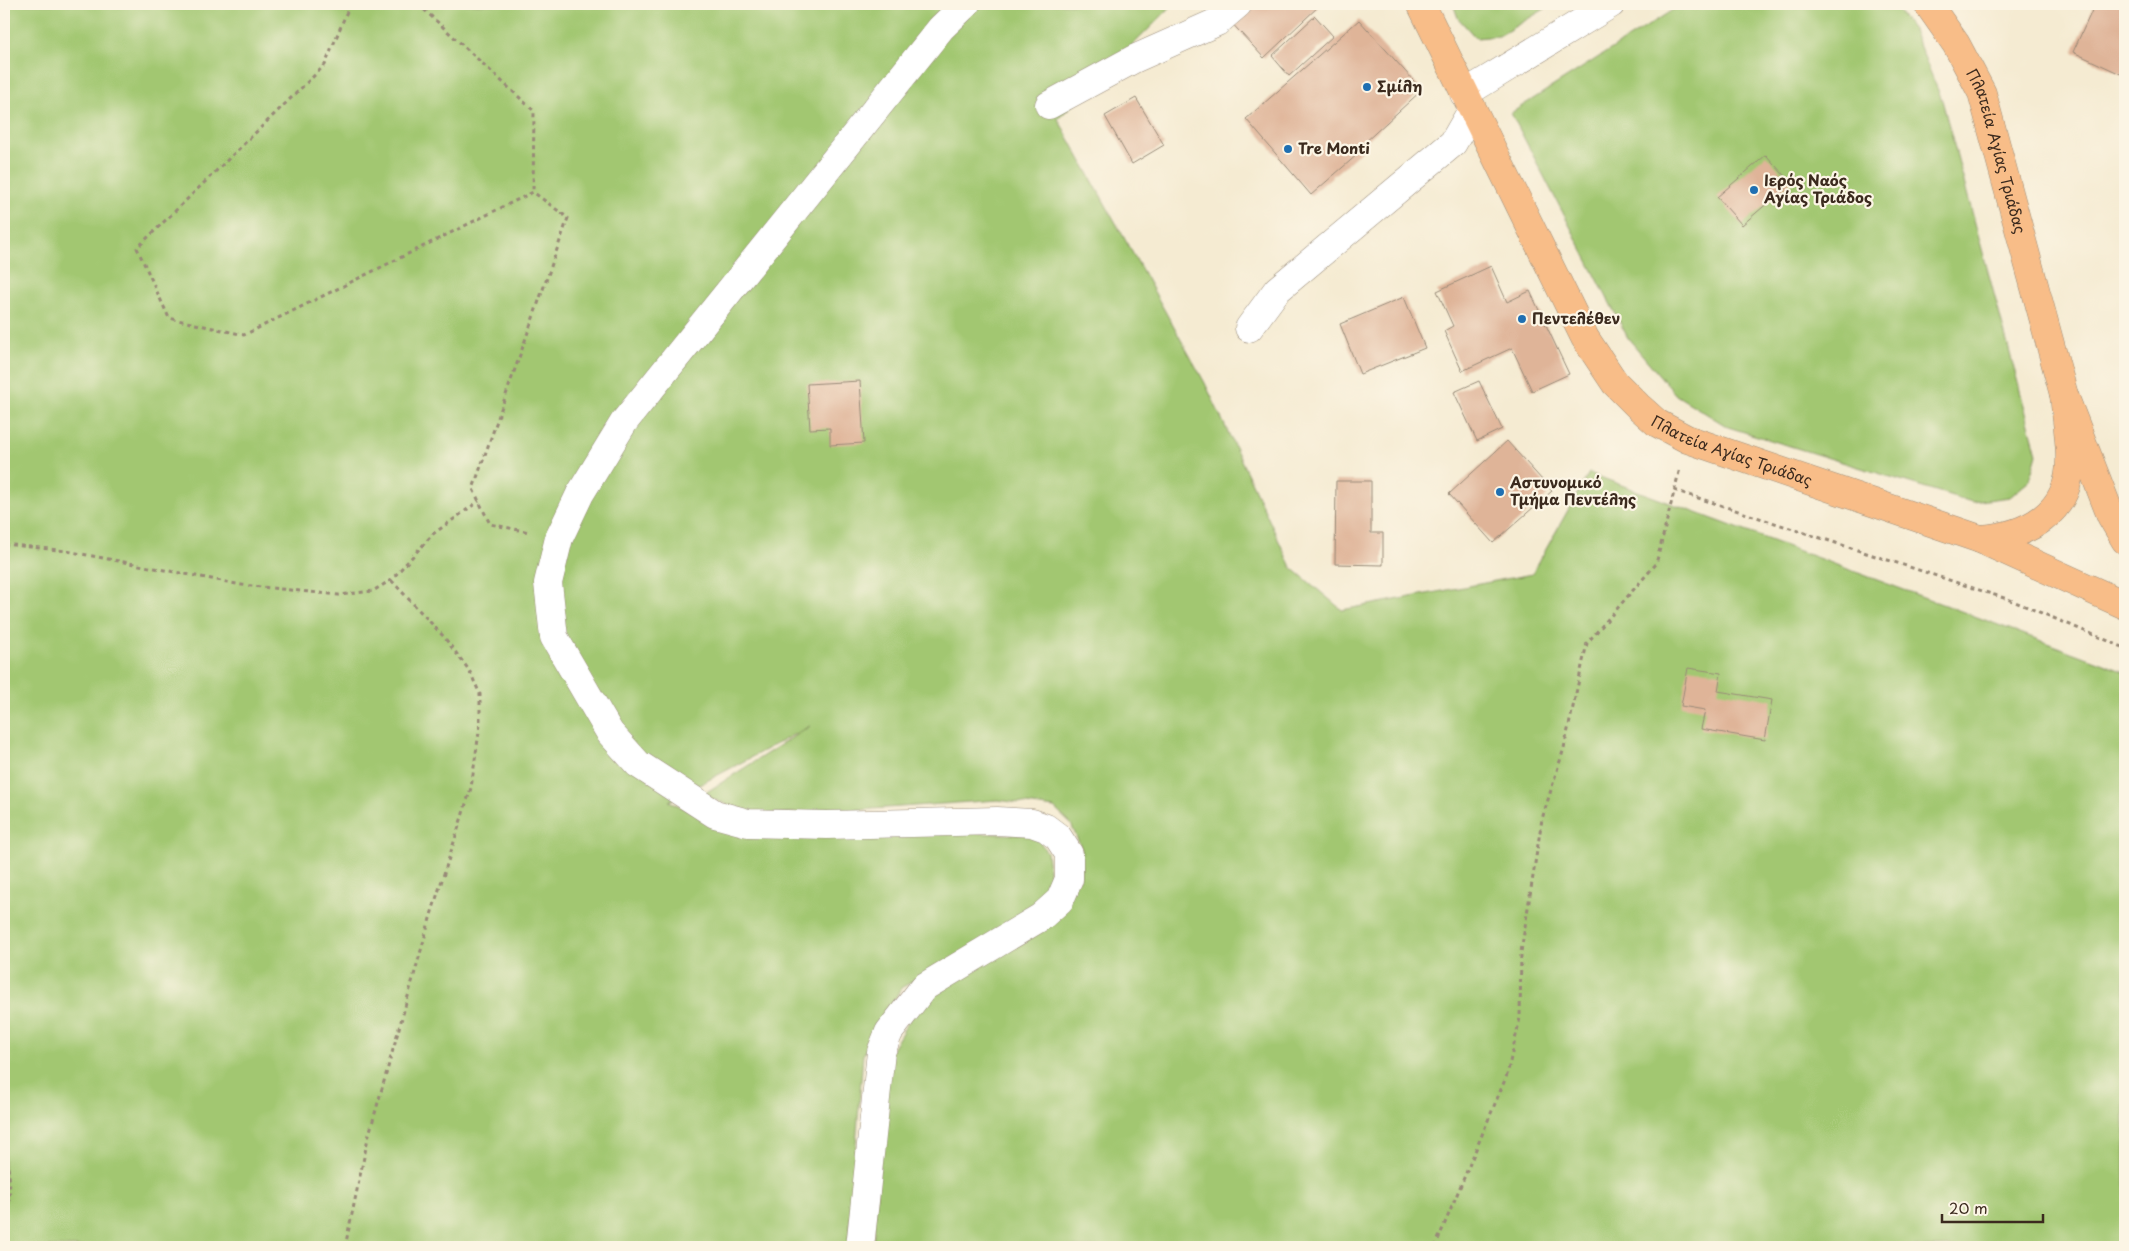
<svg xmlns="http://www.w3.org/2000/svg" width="2129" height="1251" viewBox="0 0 2129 1251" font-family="'Playpen Sans',sans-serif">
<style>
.green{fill:#a2c771;stroke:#6e7848}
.building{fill:#dfb498}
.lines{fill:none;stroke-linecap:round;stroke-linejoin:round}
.minor-casing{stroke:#988a78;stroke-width:29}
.major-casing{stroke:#988a78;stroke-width:29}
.path{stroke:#988a78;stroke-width:3;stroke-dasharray:4 4;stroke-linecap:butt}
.minor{stroke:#fff;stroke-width:28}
.major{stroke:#f8bd88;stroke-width:28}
.poi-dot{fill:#1f6fb2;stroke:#fcf5e5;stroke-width:2}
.labels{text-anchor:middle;stroke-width:4.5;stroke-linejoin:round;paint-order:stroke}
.poi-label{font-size:15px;font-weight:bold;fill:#3b2a1e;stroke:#fcf5e5;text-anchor:start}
.street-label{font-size:15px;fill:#3b2a1e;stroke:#fcf5e5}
</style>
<rect width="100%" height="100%" fill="#fcf5e5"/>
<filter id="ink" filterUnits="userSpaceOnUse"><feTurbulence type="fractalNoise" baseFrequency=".02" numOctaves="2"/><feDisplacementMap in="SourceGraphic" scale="10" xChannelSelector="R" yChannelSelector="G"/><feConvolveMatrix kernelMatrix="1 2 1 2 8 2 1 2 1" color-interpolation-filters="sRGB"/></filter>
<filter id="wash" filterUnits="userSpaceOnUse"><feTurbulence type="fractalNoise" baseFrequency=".0096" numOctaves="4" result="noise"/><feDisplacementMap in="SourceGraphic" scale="20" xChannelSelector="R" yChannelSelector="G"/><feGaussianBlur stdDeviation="1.12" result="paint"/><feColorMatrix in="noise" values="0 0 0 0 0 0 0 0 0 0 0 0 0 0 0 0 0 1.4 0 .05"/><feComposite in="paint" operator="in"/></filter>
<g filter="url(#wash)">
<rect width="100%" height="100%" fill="#f5ebd2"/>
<path class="green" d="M4,4H1174L1058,119L1205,383L1291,567L1342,610L1532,574L1589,473L2125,672V1247H873L887,1058L922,998L1080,879L1082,850L1071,824L1054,808L998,800L830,812L752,814L702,795L810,726L669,801L723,826L1035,835L1047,852L1050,879L1040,900L1024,918L901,988L863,1055L848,1247H4Z
M1453,4H1553L1499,36L1476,38L1458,18Z
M1682,4H1893L1913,30L1942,100L2037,454L2029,481L2010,497L1972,502L1728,427L1676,395L1628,338L1511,113Z"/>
<g id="blocks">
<path class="building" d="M1244,4H1321L1264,58L1228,19Z
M2095,4H2125V76L2073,52Z
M1315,16L1333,36L1289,76L1272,56Z
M1359,20L1422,90L1363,144L1366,147L1311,195L1246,119Z
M1136,98L1164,145L1132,164L1105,116Z
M1766,155L1791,183L1742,225L1717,197Z
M1491,266L1507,302L1530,291L1569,374L1532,391L1512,348L1462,371L1444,331L1453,326L1437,291Z
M1404,297L1425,348L1360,374L1340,324Z
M860,381L864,443L830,445V428L810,429L807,384Z
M1479,381L1502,429L1477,441L1454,392Z
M1507,441L1552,491L1493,543L1449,494Z
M1336,481H1371V533H1383V565L1335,564Z
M1688,668L1721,673L1718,691L1772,700L1765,740L1701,729L1705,710L1681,706Z"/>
</g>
</g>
<g filter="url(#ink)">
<use href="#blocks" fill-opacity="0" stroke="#988a78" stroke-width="1"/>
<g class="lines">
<defs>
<path id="minor" d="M1464,94L1611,4
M1049,105L1134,59L1217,22L1238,4
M1249,328L1277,290L1453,143L1472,110
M860,1247L881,1052L889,1032L924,987L1041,917L1060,900L1069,879V854L1058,837L1046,828L1032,823L997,821L827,825L748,823L715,814L638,764L610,733L554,637L548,583L559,538L580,494L624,422L941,28L966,4"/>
<g id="major">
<path id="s1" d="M1421,4L1585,338L1615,383L1638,406L1657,423L1687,439L1980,539C2027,536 2070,514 2070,460C2070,439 2066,416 2064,395"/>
<path id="s2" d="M1928,4L1956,44L1982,93L2064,395L2111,516L2125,540"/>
<path d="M1980,539L2125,605"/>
</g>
</defs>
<use href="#minor" class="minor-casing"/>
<use href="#major" class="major-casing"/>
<path class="path" d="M350,4L325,65L137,248L169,318L244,335L533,192L568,218L473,489L490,524L529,532
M418,4L534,111L533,192
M1674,490L2013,601L2125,648
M4,544L67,551L242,585L339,595L373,591L391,580L433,534L479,501
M4,1152C13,1180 10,1204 4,1232
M345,1247L368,1138L431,915L471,788L480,725V694L469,670L444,637L391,580
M1435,1247L1507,1075L1520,1018L1521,952L1542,819L1564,748L1587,643L1656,564L1680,468"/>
<use href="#minor" class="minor"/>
<use href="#major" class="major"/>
</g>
</g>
<g class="poi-dot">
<circle cx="1367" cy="87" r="5"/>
<circle cx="1288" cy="149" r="5"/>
<circle cx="1754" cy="190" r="5"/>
<circle cx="1522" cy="319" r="5"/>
<circle cx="1500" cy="492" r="5"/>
</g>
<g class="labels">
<g class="poi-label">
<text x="1377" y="92">Σμίλη</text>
<text x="1298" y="154">Tre Monti</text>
<text x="1764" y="186">Ιερός Ναός<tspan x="1764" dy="17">Αγίας Τριάδος</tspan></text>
<text x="1532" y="324">Πεντελέθεν</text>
<text x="1510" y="488">Αστυνομικό<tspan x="1510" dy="17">Τμήμα Πεντέλης</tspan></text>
</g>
<g class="street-label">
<text dy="5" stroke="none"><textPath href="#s2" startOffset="164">Πλατεία Αγίας Τριάδας</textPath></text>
<text dy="5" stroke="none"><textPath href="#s1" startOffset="564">Πλατεία Αγίας Τριάδας</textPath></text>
</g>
</g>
<rect width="2129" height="1251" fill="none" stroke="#fcf5e5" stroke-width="20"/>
<path d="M1942 1214v8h101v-8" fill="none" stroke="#3b2a1e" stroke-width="2.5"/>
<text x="1949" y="1214" font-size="15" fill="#3b2a1e" stroke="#fcf5e5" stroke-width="4" paint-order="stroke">20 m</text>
</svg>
